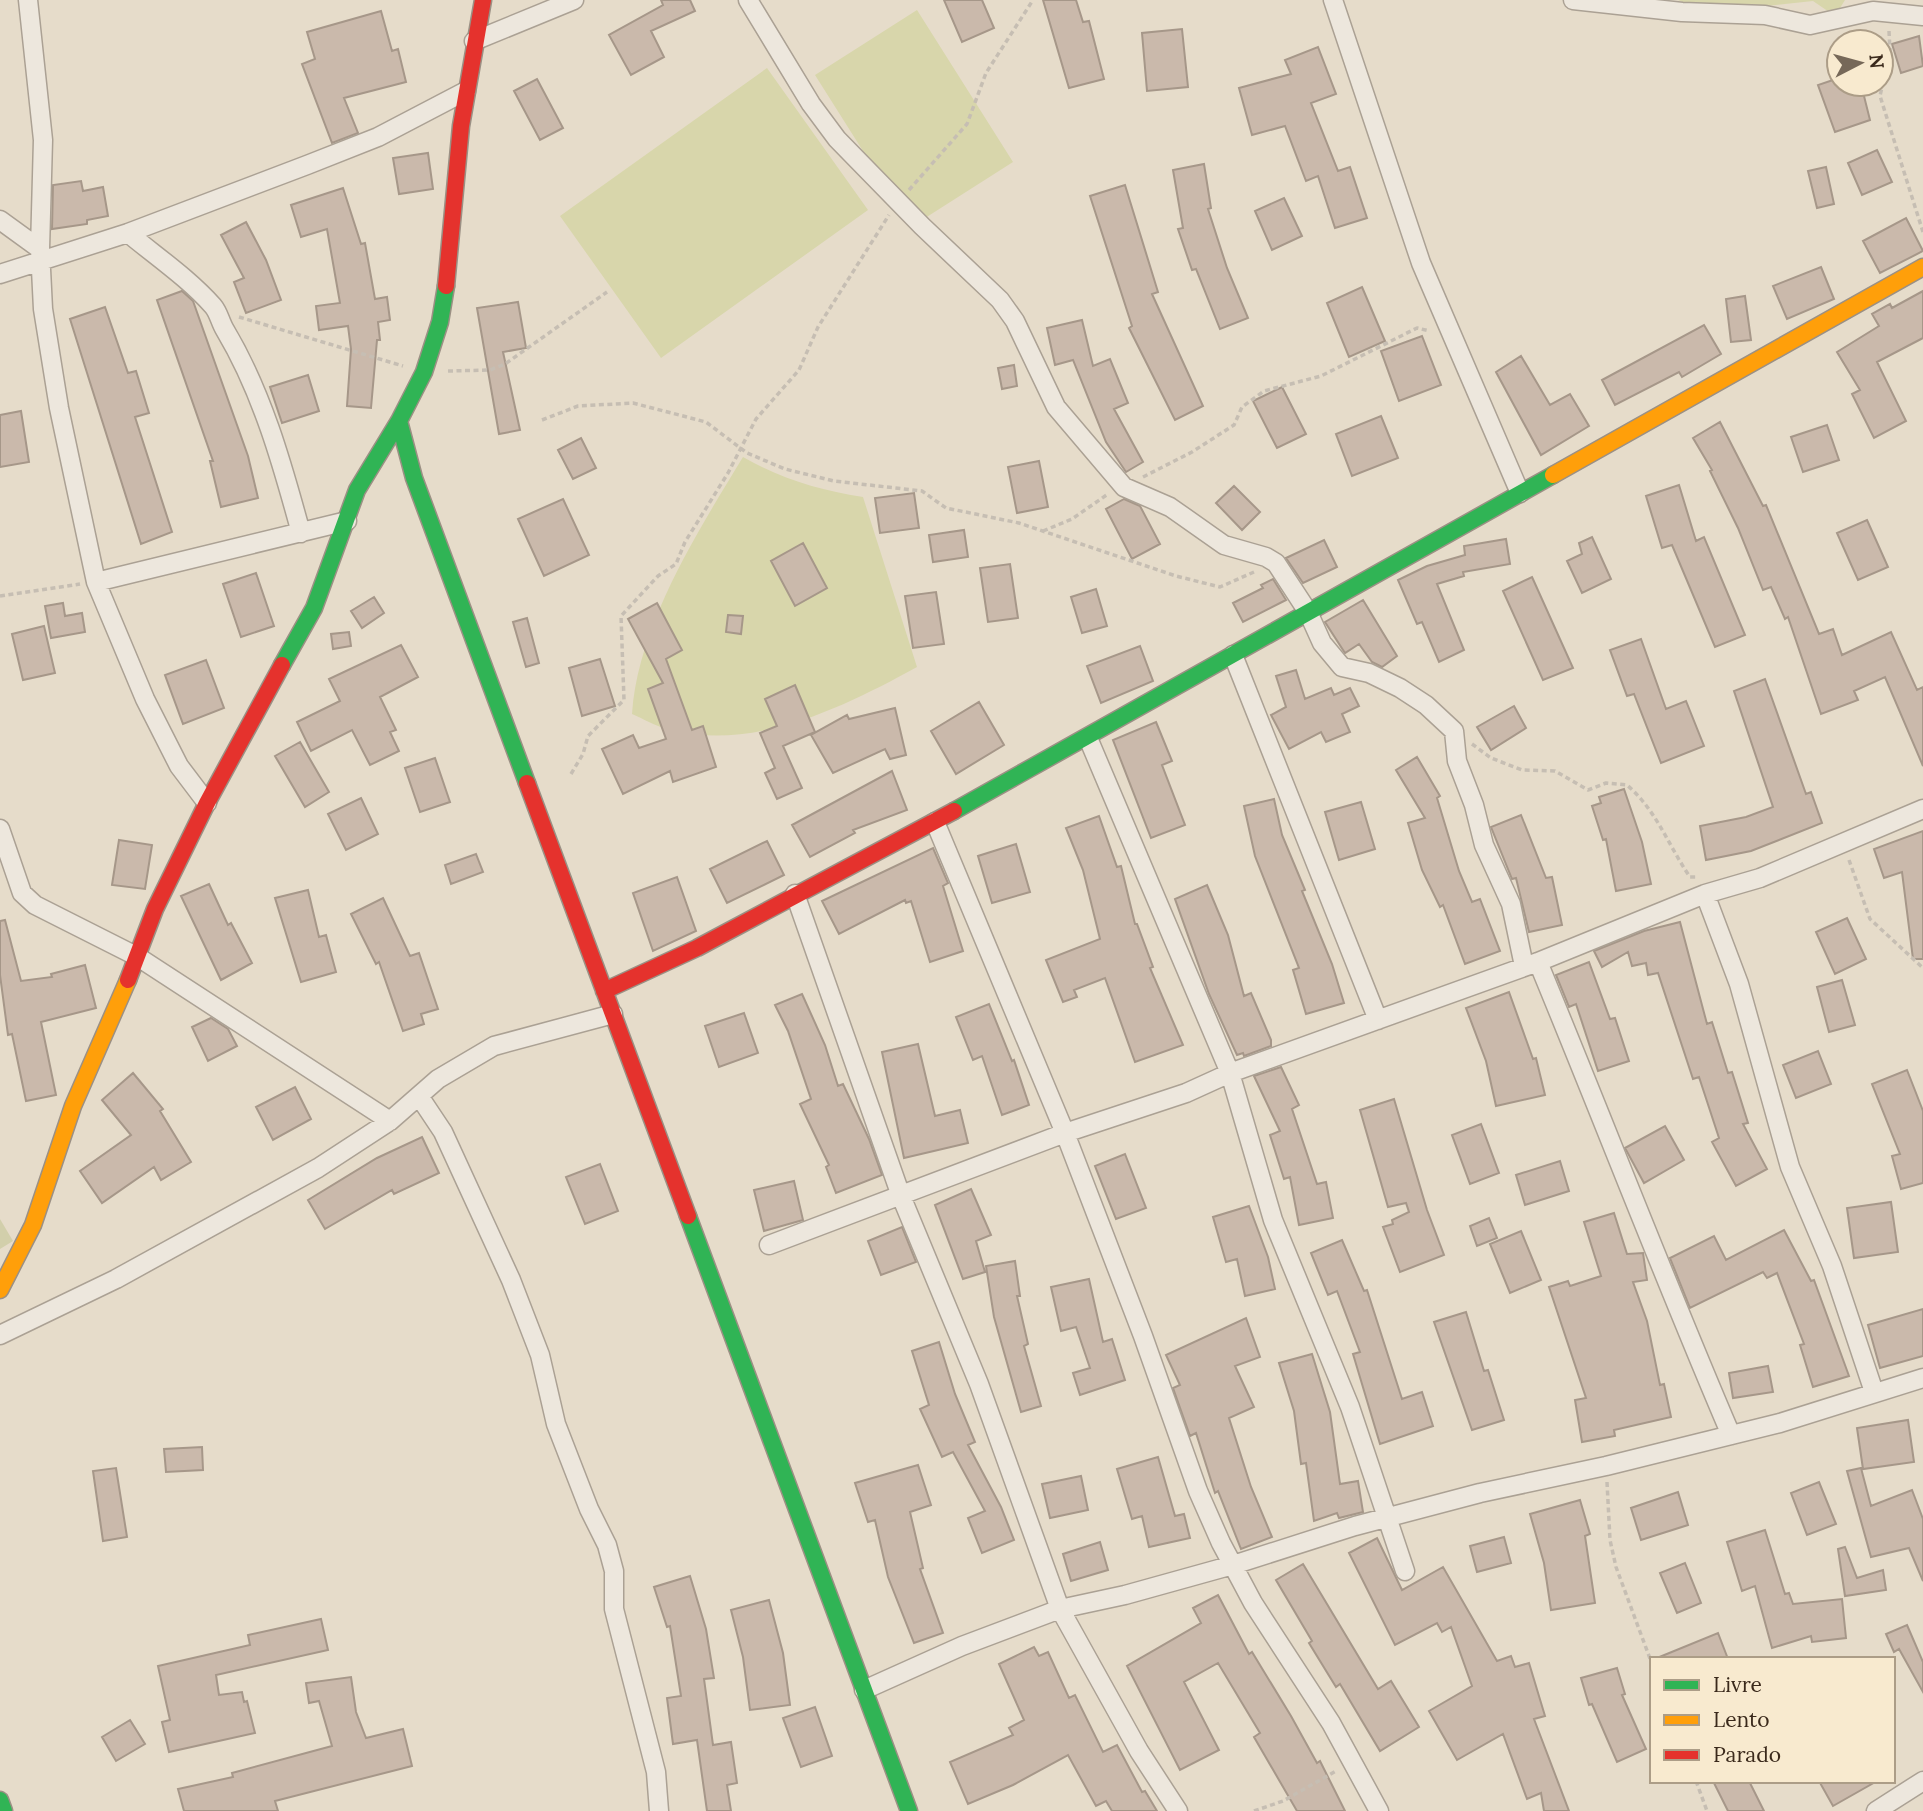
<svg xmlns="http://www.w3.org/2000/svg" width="1923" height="1811" viewBox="0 0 1923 1811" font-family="Lora,serif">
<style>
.green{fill:#d8d6ab}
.cemetery{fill:#d2cfab}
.building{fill:#cab9ab;stroke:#a69789;stroke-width:2}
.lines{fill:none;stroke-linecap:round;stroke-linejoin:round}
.street-casing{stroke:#aba194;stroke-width:21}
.fast-casing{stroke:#9b9084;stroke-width:19}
.slow-casing{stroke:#9b9084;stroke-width:19}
.jam-casing{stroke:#9b9084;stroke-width:19}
.path{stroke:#c6beb3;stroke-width:3.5;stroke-dasharray:5 3.5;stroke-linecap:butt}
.street{stroke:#ede7dd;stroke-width:18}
.fast{stroke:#30b455;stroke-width:16}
.slow{stroke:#ff9f0a;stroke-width:16}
.jam{stroke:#e5322d;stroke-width:16}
</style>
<rect width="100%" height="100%" fill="#e6dcca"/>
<path class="green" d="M1678,0H1845L1835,16L1813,1L1758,7L1690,5Z
M917,10L1013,162L911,227L815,75Z
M767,68L868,210L661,358L560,216Z
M743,457C782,479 819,490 863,497L917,667C844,707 752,753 667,729C655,726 644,719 632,714C638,625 697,533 743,457Z"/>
<path class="cemetery" d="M0,1219L13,1241L0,1249Z"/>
<path class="building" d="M661,0H690L695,11L651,31L664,57L631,75L609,35L663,5Z
M944,0H982L994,28L962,42Z
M1043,0H1076L1083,22L1089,21L1104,79L1069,88Z
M381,11L392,51L398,49L406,82L344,98L358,133L332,143L302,64L315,59L307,32Z
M1182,29L1188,87L1147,91L1142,33Z
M1919,36L1923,66L1901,73L1892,44Z
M1318,47L1336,94L1311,103L1338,171L1350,167L1367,218L1335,228L1318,176L1306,181L1285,126L1252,135L1239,88L1291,74L1285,60Z
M1839,78V84H1861L1870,120L1835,132L1818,85Z
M537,79L563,128L540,140L514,91Z
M1877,150L1892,182L1862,195L1848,163Z
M428,153L433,189L399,194L393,158Z
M1204,164L1211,208L1208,209L1227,268L1248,318L1220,329L1196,269L1192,270L1178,229L1183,228L1173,170Z
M1826,167L1834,204L1817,208L1808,171Z
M81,181L83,191L103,187L108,216L87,220V224L52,229L53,185Z
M1125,185L1158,292L1152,294L1203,406L1175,420L1129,328L1132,326L1090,196Z
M343,188L361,244L365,243L375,299L387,297L390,320L378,322L380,340H377L371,408L347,406L351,349L348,326L319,330L316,306L340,303L327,229L301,237L291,205Z
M1284,198L1302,236L1272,250L1255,211Z
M1906,218L1923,251L1880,273L1863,241Z
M246,222L266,260L281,300L246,313L234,282L244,278L221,235Z
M1821,267L1834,299L1787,319L1773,286Z
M1362,287L1385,341L1349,357L1327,303Z
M182,291L193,301L248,456L258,498L221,507L210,461H213L157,300Z
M1923,291V338L1877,362L1906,421L1874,438L1852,394L1860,390L1837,352L1879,326L1872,314L1890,304L1892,308Z
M1745,296L1751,340L1731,342L1726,299Z
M518,302L526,348L503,352L520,430L499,434L477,308Z
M105,307L128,373L136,371L149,413L135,417L172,532L141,544L70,319Z
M1082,320L1093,366L1110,359L1128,403L1114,409L1143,462L1126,472L1106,442L1073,360L1055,365L1047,328Z
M1704,325L1721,354L1682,377L1679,372L1615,405L1602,380Z
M1422,336L1441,385L1399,401L1381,351Z
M1521,356L1550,405L1570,394L1589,426L1541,455L1496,372Z
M1014,365L1017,386L1002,389L998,368Z
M308,375L319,411L282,423L270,387Z
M1282,387L1306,434L1277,448L1253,401Z
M21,411L29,462L0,467V415Z
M1381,416L1398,458L1352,476L1336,434Z
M1720,422L1763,506L1766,505L1819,634L1833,629L1842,655L1891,632L1917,690L1923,687V766L1885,677L1854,691L1858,700L1821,714L1788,617L1785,619L1771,587L1763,590L1738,528L1710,471L1712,470L1693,438Z
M1827,425L1839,460L1803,472L1791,437Z
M581,438L596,468L573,479L558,450Z
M1039,461L1048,507L1017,513L1008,467Z
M1679,485L1696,541L1704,537L1745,635L1715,647L1672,545L1662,548L1646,496Z
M1234,486L1260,512L1242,530L1216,503Z
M914,493L919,528L880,533L875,498Z
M563,499L589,555L544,576L518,519Z
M1124,499L1140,506L1160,544L1132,559L1106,509Z
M1867,520L1888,567L1858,580L1837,533Z
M964,530L968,557L933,562L929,535Z
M1592,537L1611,579L1582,593L1567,561L1582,554L1579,543Z
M1506,539L1510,564L1463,572L1464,576L1437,584L1464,650L1439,662L1422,622L1417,624L1398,580L1427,566L1465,555L1464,546Z
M1324,540L1337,567L1303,583L1286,558Z
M803,543L827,588L795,606L771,561Z
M1010,564L1018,618L988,622L980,568Z
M256,573L274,626L241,637L223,584Z
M1532,577L1573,668L1543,680L1503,591Z
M1273,579L1286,600L1243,622L1233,603L1263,588L1261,585Z
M1096,589L1107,626L1082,633L1071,597Z
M936,592L944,644L913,648L905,596Z
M374,597L384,613L362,628L351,611Z
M1363,600L1397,656L1382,667L1372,662L1359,644L1345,653L1325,622Z
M63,603L65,616L82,613L85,632L51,638L45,606Z
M657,603L682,650L666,659L692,730L703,726L716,767L673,782L670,771L623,794L602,749L633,735L639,748L666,739L648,689L663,683L628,619Z
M728,615L743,616L741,634L726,632Z
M527,618L539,663L526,667L513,622Z
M44,626L55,673L23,680L12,634Z
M349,632L351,646L333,649L331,634Z
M1641,639L1666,709L1686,701L1704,746L1661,763L1634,694L1627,696L1610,650Z
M401,645L418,677L380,697L396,730L390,732L399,751L370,765L352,730L311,751L297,722L340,701L329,679Z
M1140,646L1153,681L1101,703L1087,666Z
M600,659L615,706L582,716L569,668Z
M206,660L224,708L183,724L165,675Z
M1296,670L1305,699L1331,688L1334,695L1350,688L1359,706L1342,714L1350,732L1326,742L1321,732L1289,749L1271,715L1286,707L1276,676Z
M1765,679L1806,794L1811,792L1822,823L1751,851L1706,860L1700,826L1746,817L1773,807L1734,691Z
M795,685L815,732L783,746L802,788L777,799L765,773L775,768L760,733L777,726L765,699Z
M979,702L1004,745L956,774L931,731Z
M1514,706L1526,728L1491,750L1477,727Z
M895,708L906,755L890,759L885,749L833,773L811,735L847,715L849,719Z
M1156,722L1172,761L1162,765L1185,825L1151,838L1113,740Z
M300,742L329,792L305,807L275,756Z
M1417,757L1440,796L1437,798L1459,871L1472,902L1480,899L1500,951L1465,964L1443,905L1440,907L1422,870L1408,823L1425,818L1396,770Z
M435,758L450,802L420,812L405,768Z
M892,771L907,810L853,830L855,833L810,857L792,825Z
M1624,789L1642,842L1651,884L1616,891L1606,839L1603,840L1592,806L1601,803L1599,797Z
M361,798L378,834L346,850L328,814Z
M1274,799L1282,835L1305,890L1302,891L1332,964L1344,1003L1306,1014L1293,970L1299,968L1255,856L1244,806Z
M1361,802L1375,849L1339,860L1325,812Z
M1521,815L1546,878L1552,877L1562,925L1529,932L1516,878L1512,879L1491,827Z
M1099,816L1117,867L1121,866L1135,924H1137L1153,967L1150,968L1183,1045L1135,1062L1105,978L1074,990L1077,997L1063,1002L1046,960L1100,939L1083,870L1066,828Z
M1923,831V959H1913L1902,872L1884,878L1874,849Z
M119,840L152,845L145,889L112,885Z
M767,841L784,875L727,903L710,869Z
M1016,844L1030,892L992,903L978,856Z
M933,848L948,883L943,886L963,951L930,962L911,901L906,903L905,900L839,934L822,901Z
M476,854L483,872L451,884L445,865Z
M677,877L696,931L653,951L633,893Z
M209,884L228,925L231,923L252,963L221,980L181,896Z
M1207,885L1228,935L1244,996L1251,993L1271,1040V1046L1244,1056L1243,1053L1237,1055L1209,994L1175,899Z
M308,890L319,937L326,935L336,972L301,982L275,898Z
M383,898L410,956L419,953L438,1009L421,1014L424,1024L403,1031L379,962L376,964L351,914Z
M1847,918L1866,959L1835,974L1816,932Z
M5,920L21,981L52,977L51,974L85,965L96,1008L41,1022L56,1095L26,1101L12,1034L8,1035L0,975V921Z
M1680,922L1707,1024L1712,1022L1728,1073L1732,1072L1748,1123L1743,1124L1767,1169L1736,1186L1712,1142L1719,1138L1699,1077L1693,1079L1658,973L1648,975L1646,963L1632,966L1628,952L1602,967L1594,951L1644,931Z
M1589,962L1610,1019L1615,1018L1629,1061L1598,1071L1576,1004L1569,1007L1556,975Z
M1842,980L1855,1025L1829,1032L1817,987Z
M1509,992L1533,1059L1536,1058L1545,1095L1496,1106L1486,1061L1466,1008Z
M802,994L825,1045L838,1086L843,1084L869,1139L882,1175L836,1193L826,1167L829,1165L800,1104L811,1099L788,1031L775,1005Z
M989,1004L1012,1061L1014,1060L1029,1105L1002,1115L982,1056L973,1060L956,1017Z
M744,1013L758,1053L719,1067L705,1026Z
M211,1018L228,1029L237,1046L208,1061L192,1027Z
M918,1044L935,1116L960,1110L968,1143L904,1158L882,1052Z
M1818,1051L1831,1084L1796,1098L1783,1065Z
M1281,1067L1299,1105L1292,1109L1317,1184L1326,1182L1333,1218L1299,1225L1290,1177L1284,1179L1270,1135L1280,1131L1254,1076Z
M1907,1070L1923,1111V1183L1901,1189L1892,1156L1900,1154L1872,1084Z
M133,1073L163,1109L160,1111L191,1162L161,1180L154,1167L102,1203L80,1171L131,1135L102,1100Z
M295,1087L311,1119L273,1140L256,1107Z
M1394,1099L1427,1210L1444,1255L1400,1272L1383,1227L1393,1224L1392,1220L1409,1212L1406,1203L1388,1207L1360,1110Z
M1481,1124L1499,1173L1470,1184L1452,1135Z
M1665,1126L1684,1160L1644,1183L1625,1148Z
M422,1137L439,1173L394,1194L392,1190L325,1229L308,1200L377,1158Z
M1125,1154L1146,1208L1116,1219L1095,1166Z
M1560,1161L1569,1191L1525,1205L1516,1175Z
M600,1164L618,1211L585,1224L566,1177Z
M794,1181L803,1220L764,1231L754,1190Z
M971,1189L991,1235L976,1241L985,1272L963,1279L935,1205Z
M1891,1202L1898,1252L1854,1258L1847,1208Z
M1249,1206L1268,1257L1275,1289L1245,1296L1237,1259L1226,1262L1213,1217Z
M1614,1213L1627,1254L1643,1253L1647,1280L1633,1282L1647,1321L1660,1385L1664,1384L1671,1417L1614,1430L1615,1436L1582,1442L1575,1400L1586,1398L1549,1287L1568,1281L1570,1286L1601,1276L1584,1222Z
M1489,1218L1497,1238L1477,1246L1470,1226Z
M902,1227L916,1262L881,1275L868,1241Z
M1784,1230L1811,1281L1814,1280L1849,1376L1813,1387L1800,1345L1804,1344L1777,1273L1767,1278L1763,1272L1690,1308L1670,1258L1714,1236L1726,1260Z
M1521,1231L1541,1280L1510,1293L1490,1244Z
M1342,1240L1364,1291L1367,1290L1402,1399L1422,1392L1433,1426L1380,1444L1353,1354L1360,1352L1337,1291L1328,1295L1311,1253Z
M1015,1261L1020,1296H1017L1028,1344L1024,1346L1041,1406L1021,1412L994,1317L986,1266Z
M1089,1279L1103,1342L1112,1339L1125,1380L1080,1395L1073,1373L1090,1368L1076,1327L1061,1331L1051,1287Z
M1923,1309V1356L1880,1368L1868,1325Z
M1466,1312L1484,1371L1488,1370L1504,1420L1472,1430L1434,1322Z
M1246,1318L1260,1357L1235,1366L1254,1407L1229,1418L1251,1487L1272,1537L1241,1549L1218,1491L1215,1493L1196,1433L1190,1436L1173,1388L1180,1385L1166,1355Z
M939,1342L955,1394L975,1442L968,1445L1001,1507L1014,1540L982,1553L968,1518L985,1511L953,1452L942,1457L920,1409L929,1405L912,1351Z
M1312,1354L1330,1412L1340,1484L1358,1481L1363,1512L1339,1518L1337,1513L1314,1521L1306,1463L1301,1464L1294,1411L1279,1363Z
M1768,1366L1773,1392L1733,1398L1729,1373Z
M1908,1420L1914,1462L1863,1469L1857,1428Z
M202,1447L203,1470L166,1472L164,1449Z
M1158,1457L1175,1516L1184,1514L1190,1538L1149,1547L1142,1516L1132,1519L1117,1469Z
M918,1465L931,1505L910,1512L923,1568L920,1569L943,1633L914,1643L888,1577L875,1520L868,1522L855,1483Z
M116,1468L127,1537L103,1541L93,1471Z
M1861,1468L1871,1506L1912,1490L1923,1519V1581L1909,1548L1871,1557L1847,1471Z
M1081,1476L1088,1510L1050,1518L1042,1484Z
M1819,1482L1836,1524L1807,1535L1791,1493Z
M1678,1492L1688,1525L1641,1540L1631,1508Z
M1580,1500L1590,1534L1585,1536L1595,1603L1551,1610L1544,1563L1530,1514Z
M1765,1530L1785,1594L1789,1593L1793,1604L1842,1599L1846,1638L1812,1642L1811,1636L1772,1648L1755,1586L1742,1591L1727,1542Z
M1504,1537L1511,1563L1477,1572L1470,1546Z
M1377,1538L1402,1590L1443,1567L1497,1661L1511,1656L1515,1667L1529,1663L1545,1716L1534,1719L1569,1811H1544L1541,1793L1527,1799L1503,1734L1457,1760L1429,1711L1472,1686L1451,1627L1442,1632L1437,1623L1395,1645L1349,1553Z
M1100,1542L1108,1570L1071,1581L1063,1554Z
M1845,1547L1857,1578L1883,1570L1886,1590L1845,1596L1838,1549Z
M1685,1563L1701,1603L1677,1613L1660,1573Z
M1303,1564L1378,1689L1391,1681L1419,1727L1380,1751L1340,1684L1336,1687L1309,1643L1312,1641L1276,1580Z
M690,1576L706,1629L714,1678L704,1679L713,1745L731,1742L737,1783L727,1785L731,1811H707L697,1740L673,1744L667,1698L681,1696L670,1626L667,1627L654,1587Z
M1218,1595L1249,1654L1252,1652L1291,1716L1317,1763L1320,1761L1345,1811H1297L1254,1737L1260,1733L1218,1663L1184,1682L1219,1750L1180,1770L1127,1666L1201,1623L1193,1608Z
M769,1600L783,1653L790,1705L750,1710L743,1657L731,1610Z
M321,1619L328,1650L216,1675L219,1695L242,1692L244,1702L247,1701L255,1733L169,1752L162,1722L170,1720L158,1666L250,1645L248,1635Z
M1907,1625L1923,1662V1692L1899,1649L1894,1652L1886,1634Z
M1718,1633L1728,1659H1657V1658Z
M1034,1647L1039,1656L1048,1652L1069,1698L1075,1695L1103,1752L1117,1745L1142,1792L1145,1791L1157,1811H1112L1106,1801L1096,1806L1068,1755L1013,1785L968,1804L950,1762L1013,1735L1009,1728L1024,1720L999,1664Z
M1617,1668L1625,1694L1622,1695L1646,1749L1617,1762L1592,1704L1589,1705L1581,1678Z
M351,1677L356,1712L366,1738L403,1729L412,1766L275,1801L278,1811H184L178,1789L233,1777L232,1773L332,1746L319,1701L309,1703L306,1683Z
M815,1707L832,1756L801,1767L783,1718Z
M130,1720L145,1744L116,1761L102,1737Z
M1713,1781H1749L1764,1811H1728Z
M1819,1781H1877L1833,1806Z"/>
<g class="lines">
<defs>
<path id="street" d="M28,0L43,140L40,249L43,309L59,408L96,582L145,699L179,766L207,803
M748,0L811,104L837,139L922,226L1000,300L1015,321L1056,407L1124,487L1170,507L1224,545L1266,557L1276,563L1308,612L1322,643L1342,667L1369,673L1400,688L1426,705L1454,731L1457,761L1474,805L1484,845L1511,904L1524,966
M1333,0L1421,263L1520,493
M1573,0L1682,12L1765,15L1810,25L1873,11L1923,16
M474,41L574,0
M0,220L40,249
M128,233C157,257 188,278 213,306C219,313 220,322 225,330C262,392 282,463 301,533
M0,274L128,233L307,165L378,137L466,91
M96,582L347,521
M1233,655L1378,1020
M1088,738L1230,1073L1273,1220L1350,1407L1405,1571
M935,822L1065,1133L1143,1336L1198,1491L1221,1543L1253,1603L1331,1723L1379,1811
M0,829L22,893L35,905L138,957L390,1121
M795,894L901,1196L979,1384L1060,1609L1139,1751L1178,1811
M1705,894L1739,984L1790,1167L1832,1266L1874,1392
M1538,962C1603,1119 1664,1279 1731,1435
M419,1096L443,1132L511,1280L540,1355L556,1424L589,1509L607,1545L614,1571V1609L656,1772L659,1811
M769,1245L1065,1133L1186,1093L1230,1073L1538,962L1705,894L1760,878L1923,809
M0,1335L116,1279L318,1168L390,1121L438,1079L494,1046L613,1014
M864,1690L962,1646L1060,1609L1125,1595L1233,1565L1355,1526L1480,1493L1606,1466L1780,1423L1923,1378
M1876,1811L1923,1781"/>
<path id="fast" d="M399,421L414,478L527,783
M282,665L314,608L357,490L399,421L424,372L440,322L446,286
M954,811L1553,475
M688,1216L909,1811
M0,1800L4,1811"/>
<path id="slow" d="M1553,475L1923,267
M0,1290L33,1225L73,1106L128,980"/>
<path id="jam" d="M446,286L461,126L483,0
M527,783L688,1216
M128,980L155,909L207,803L282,665
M604,991L697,948L954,811"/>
</defs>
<use href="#street" class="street-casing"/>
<use href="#fast" class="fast-casing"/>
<use href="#slow" class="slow-casing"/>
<use href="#jam" class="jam-casing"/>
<path class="path" d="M1889,31L1890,51L1880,96L1923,232
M909,190L967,124L986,73L1033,0
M239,317L403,366
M448,371L490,370L505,364L607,292
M542,420L578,406L633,403L706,422L747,453L785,469L834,481L922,491L946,508L1019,523L1176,576L1220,587L1254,572
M1143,477L1192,452L1234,425L1242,407L1264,391L1321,376L1417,328L1430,331
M1043,531L1072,519L1108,494
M0,596L80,584
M1472,744L1491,758L1522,770L1555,771L1588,790L1606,783L1627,785C1657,811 1668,845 1690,877H1696
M571,774L583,754L588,736L624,700L621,616L658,576L676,564L685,542L728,473L756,419L799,370L818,327L889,215
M1849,860L1870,919L1923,968
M1607,1482L1610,1540L1616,1567L1652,1664
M1696,1781L1707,1811
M1254,1811L1283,1801L1336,1771"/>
<use href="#street" class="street"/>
<use href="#fast" class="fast"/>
<use href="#slow" class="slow"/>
<use href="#jam" class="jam"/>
</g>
<rect x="1650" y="1657" width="245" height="126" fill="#f8eacf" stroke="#ac9d87" stroke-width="2"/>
<rect x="1664" y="1680" width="35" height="10" fill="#30b455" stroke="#ac9d87" stroke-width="2"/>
<text x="1713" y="1692" font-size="21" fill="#3a291b">Livre</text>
<rect x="1664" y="1715" width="35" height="10" fill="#ff9f0a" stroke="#ac9d87" stroke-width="2"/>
<text x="1713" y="1727" font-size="21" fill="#3a291b">Lento</text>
<rect x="1664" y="1750" width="35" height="10" fill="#e5322d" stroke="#ac9d87" stroke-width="2"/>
<text x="1713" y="1762" font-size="21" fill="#3a291b">Parado</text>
<g transform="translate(1860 63) rotate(84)"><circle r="33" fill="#f8eacf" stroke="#ac9d87" stroke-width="2"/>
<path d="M0-5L12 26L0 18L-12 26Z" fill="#766858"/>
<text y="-10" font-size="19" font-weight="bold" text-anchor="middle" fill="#3a291b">N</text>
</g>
</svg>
